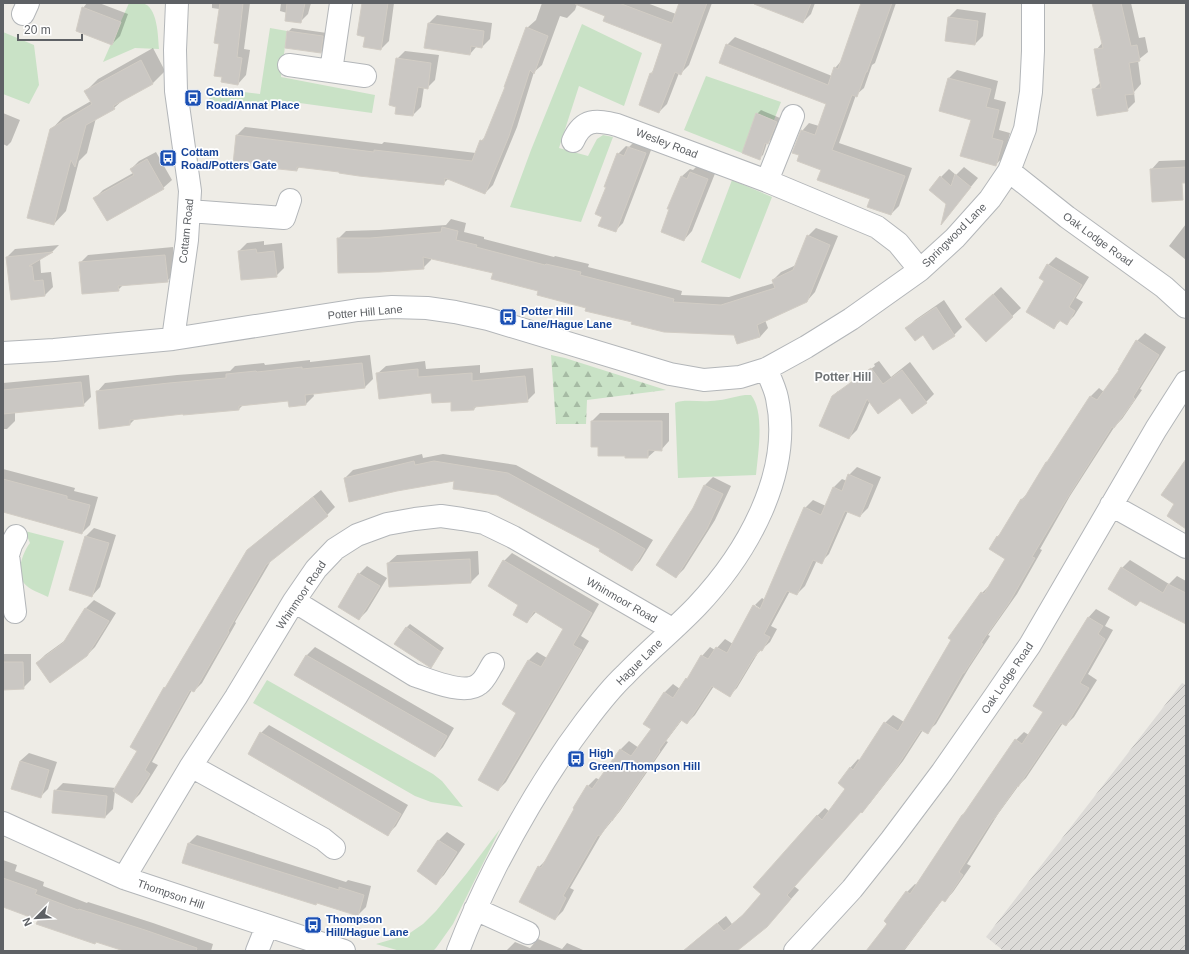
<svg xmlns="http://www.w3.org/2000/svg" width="1189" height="954" viewBox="0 0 1189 954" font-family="Helvetica,sans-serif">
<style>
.industrial{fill:url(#industrial-furrows)}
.grass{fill:#c9e2c6}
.forest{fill:url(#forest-firs)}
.shadow{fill:#0003;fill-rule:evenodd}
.building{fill:#cac7c3;stroke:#d2cdc5}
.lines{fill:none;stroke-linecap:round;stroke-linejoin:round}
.minor-casing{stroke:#b3b6b9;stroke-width:24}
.minor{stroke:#fff;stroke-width:22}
.labels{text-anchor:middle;stroke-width:3.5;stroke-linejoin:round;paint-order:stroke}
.transit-label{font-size:11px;font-weight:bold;fill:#164399;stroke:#fff;text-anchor:start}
.street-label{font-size:11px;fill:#5e6165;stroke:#fff}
.neighbourhood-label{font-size:12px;font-weight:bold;fill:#6f7376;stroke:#fff}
</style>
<defs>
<pattern id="industrial-furrows" width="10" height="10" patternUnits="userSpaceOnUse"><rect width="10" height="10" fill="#dddbd8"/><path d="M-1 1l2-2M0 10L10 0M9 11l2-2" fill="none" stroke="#b6b5b3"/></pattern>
<pattern id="forest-firs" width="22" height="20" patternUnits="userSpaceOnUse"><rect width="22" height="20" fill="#c9e2c6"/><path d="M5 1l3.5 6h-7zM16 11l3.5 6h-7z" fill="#a6bba4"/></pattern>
</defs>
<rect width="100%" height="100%" fill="#eeece6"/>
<path class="industrial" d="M1182,683L1186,685V951H1004L986,937Z"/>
<path class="grass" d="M129,3C133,3 139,2 142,3C158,6 158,37 159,49L135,48L103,62Z
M582,24L642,53L624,106L579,86L559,148L588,156L597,139L603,135L613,137L581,222L510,207L531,150Z
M270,28L287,31L281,77L375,95L372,113L278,100L264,109L209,103L210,88L260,94Z
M3,32L34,45L39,85L29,104L3,94Z
M706,76L781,102L774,120L756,113L742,153L684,130Z
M732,180L772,197L740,279L701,262Z
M745,395H751C765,412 758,453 756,475L678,478L675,403C683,399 699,402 710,401C721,401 733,397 745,395Z
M25,531L64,541L48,597C40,593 29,590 23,582C16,571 23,552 30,543Z
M267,680L433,774L442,781L463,807L431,802L415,796L253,703Z
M500,829L453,924L436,948L433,951H400L376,944L407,935L423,924L436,911L467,873Z"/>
<path class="forest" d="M551,355L565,358L666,390L587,400L586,424H556Z"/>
<path class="shadow" d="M87,3H99L128,14L120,36L112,44L83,8Z
M212,3H250L244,49L250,50L246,75L238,84L220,43L219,9L212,8Z
M281,3H311L308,14L300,22L287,13L280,11Z
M363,3H394L389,41L381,49Z
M542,3H647L676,14L680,3H712L689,65L680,74L679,73L667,104L659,112L651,73L654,70L664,43L606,16L577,4L575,10L567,18L560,16L542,65L534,72L517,127L493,185L485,193L449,178L443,184L300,166L297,170L237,135L245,127L382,144L384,142L476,153L481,141L486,136L506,87L527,28L536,20Z
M782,3H815L811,14L803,22Z
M861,3H896L875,63L872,65L864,88L856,95L839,143L912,168L899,206L891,214L871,198L822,169L802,131L809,123L819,126L827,103L727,45L735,37L832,76L835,68L842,60L862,5H860Z
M1093,3H1131L1139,38L1145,37L1148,52L1138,60L1141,84L1134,92L1135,102L1127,110L1094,89L1101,82L1096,50L1103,42Z
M957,9L986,13L983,36L975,44L949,17Z
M437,15L492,23L490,39L482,47L477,46L470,54L429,23Z
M292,28L327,33L325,48L321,52L288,32Z
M153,48L165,71L153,83L124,99L114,108L96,118L87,153L79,161L66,211L54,224L51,130L63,117L91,101L86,91L98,79Z
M405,51L439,55L435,80L427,88L424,87L421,107L413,115L397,59Z
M957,70L998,81L994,99L1006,102L999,130L1010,133L1004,157L995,165L972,119L949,78Z
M761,110L780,118L772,139L767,143L763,155L759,158L743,152L757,114Z
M3,113L20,120L11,142L7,146L3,144Z
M637,139L653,145L623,223L615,231L607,187L618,154L626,146L629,147Z
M156,152L172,180L163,188L107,220L95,198L103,190L133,173L131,169L139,161Z
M1186,160V182L1151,170L1159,161Z
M699,164L716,171L692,231L684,240L681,177L690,169L693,170Z
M964,167L978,178L948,215L947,204L941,177L949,169L956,175Z
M451,219L466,223L464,232L484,237V239L554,257L555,256L589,264L588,267L682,291L681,295L729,297L774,283L773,280L781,272L796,265L808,236L816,228L838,236L815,292L807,301L765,320L768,328L760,337L633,321L587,307L540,291L494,272L431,258V260L423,268L338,239L346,231L379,230L446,225Z
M1186,224V260L1169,246Z
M264,241V245L282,243L284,268L276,276L239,251L247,243Z
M59,245L53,251L40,259L41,273L51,272L53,287L45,295L7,257L15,249Z
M173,247L175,273L167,281L124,284L118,290L80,263L88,255Z
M1056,257L1089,277L1076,298L1083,302L1074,316L1066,324L1061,320L1054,327L1046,281L1048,265Z
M1001,287L1021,308L986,340L975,311Z
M944,300L962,327L954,335L934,349L924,334L907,328L915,320Z
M1145,333L1166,347L1140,389L1142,390L1122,419L1115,426L1070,496L1040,549L1042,550L1017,594L988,635L990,636L969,668L936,724L927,732L923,730L903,761L870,803L862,811H861L794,886L799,890L775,917L736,951H685L695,941L726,916L732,924L747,911L763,894L817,816L825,808L830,812L846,789L850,768L858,759L860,761L885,723L893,715L904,722L982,593L990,585L1006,559L990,549L998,536L1003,531L1022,499L1030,491L1091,396L1099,388L1104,392L1120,370L1137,341Z
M370,355L373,379L365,387L313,393L314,396L306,404L289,400L243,405L239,409L184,413L135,419L130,424L97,392L105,383L177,375L230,371L235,366L264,363L265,365L310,360V362Z
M425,361L426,369L480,365V373L533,368L535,393L527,401L477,406L474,409L432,392L377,374L386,366Z
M879,361L891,377L910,362L934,394L926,402L900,397L870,401L857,430L849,438L833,397L838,391V393L875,366L874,364Z
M89,375L91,397L83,405L15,412V421L7,429H3V383Z
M600,413H669V441L661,450H656L648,457L626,455L599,446L592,421Z
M422,454L423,458L443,454L516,465L624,524L653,540L640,561L632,570L601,549L498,495L456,480L345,478L353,470Z
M857,467L881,477L868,508L860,516L848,511L829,554L821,562L817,560L805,586L797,594L790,591L771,626L777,629L770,642L758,653L737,688L729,696L714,686L695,715L687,723L682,720L666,741L668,742L620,811L602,833L570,888L574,890L563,911L555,919L539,867L546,860L575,808H574L588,786L596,778L600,780L621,749L629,741L639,748L653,729L645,723L665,692L673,684L680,689L692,673L702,656L710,647L715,650L725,639L733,644L754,606L762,598L765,600L805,508L813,500L826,506L834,487L842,479L847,481L849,475ZM755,605L764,611L755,608Z
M3,469L75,488L74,491L98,497L90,525L82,533L3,511Z
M713,477L731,486L715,520L684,569L676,577L694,508L705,485Z
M321,490L335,507L327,515L272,559L235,622L236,623L202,683L194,691L192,690L152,762L158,765L140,794L132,802L115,791L113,809L105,817L55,791L63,783L116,788L139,751L165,688L169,684L248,550L257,542Z
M94,528L116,535L100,587L92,596L86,536Z
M478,551L479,574L471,582L388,563L397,555Z
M512,553L599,604L581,636L589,641L506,782L498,790L517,712L504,704L529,660L537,652L547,658L565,628L536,612L527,622L504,561Z
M1130,560L1169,584L1177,576L1186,581V623L1141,600L1136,605L1122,568Z
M367,566L387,578L367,611L359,619V574Z
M94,600L116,613L95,647L86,656L37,663L45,655L67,639L86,608Z
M1096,609L1110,617L1105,626L1113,630L1088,674L1097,680L1074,717L1066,725L1063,723L1026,778L1019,785L998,814L967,864L971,866L953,892L945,901L943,899L904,951H867L889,924L907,892L915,884L917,885L962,815L967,811L1016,740L1024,732L1029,735L1044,711L1088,618Z
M410,624L444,648L431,666L406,628Z
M315,647L454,728L443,747L435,756L296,675L307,655Z
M3,654H31V680L23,688L3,689Z
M269,725L408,805L396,826L388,834L261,733Z
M29,753L57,762L48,789L40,797L20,761Z
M447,832L465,844L444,875L436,883L418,871L439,840Z
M197,835L346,882L348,880L371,886L366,907L358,915L189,843Z
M3,860L17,865L15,871L44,882L43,886L87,903L88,902L153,923L213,944L211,951H127L97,941L95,943L39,919L3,902Z
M538,939L562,949L567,943L583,950V951H506L515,942L530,948Z"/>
<path class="building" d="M220,3H243L237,57L242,58L238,85L221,82L222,77L214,76L219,44L214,43Z
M287,3H305L301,23L285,21Z
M362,3H388L381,50L363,47L365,37L357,35Z
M575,3H619L672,23L679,3H707L681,75L675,72L659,113L639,105L650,73L652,74L662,44L603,21L605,16L575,4Z
M754,3H811L803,23L754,4Z
M861,3H892L867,72H866L857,97L852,95L832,150L905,176L891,215L867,207L870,199L817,180L821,170L797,161L799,155L792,153L801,130L815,135L826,104L719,63L726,44L828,85L834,67L838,69Z
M1092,3H1121L1131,46L1137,45L1140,61L1129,63L1134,94L1125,95L1128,111L1097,116L1092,89L1101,88L1094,49L1103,48Z
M82,7L121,22L112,45L76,31Z
M948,17L978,21L975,45L945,41Z
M428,23L484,31L482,48L471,46L470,55L424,48Z
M526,27L548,36L534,74L530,70L509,136L485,194L445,178L444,185L359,176L339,173V172L297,167V171L233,164L236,135L374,152V150L472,161L480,140L483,141L505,87H504Z
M287,31L323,36L321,53L285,48Z
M396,58L431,63L428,89L418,87L413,116L395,114L396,107L389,105Z
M141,60L153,84L113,106L115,109L86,125L75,167L71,160L54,225L27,218L50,129L92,104L84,91Z
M948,78L991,89L986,107L999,110L992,138L1003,141L996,166L960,156L971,120L939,111Z
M756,113L777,122L768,144L765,143L760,160L742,153Z
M628,147L646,153L616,232L598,226L602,217L595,214L606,187H604L617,153L624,156Z
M147,159L164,189L107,221L93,198L134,175L130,169Z
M1186,167V183H1182L1183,200L1152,202L1150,169Z
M690,172L708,179L684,241L661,232L669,209H667L681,176L687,179Z
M955,174L971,187L941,225L946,204L929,190L940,176L951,186Z
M442,227L458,231L456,240L477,245L476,247L545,265L546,264L581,272L580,275L674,299L673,302L721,305L775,288L772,280L793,270L807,235L830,245L807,302L757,325L760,337L737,344L734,335L664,332L631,324L632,322L585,311L586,308L537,295L538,291L491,279L493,273L423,257L424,269L380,272L338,273L337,238H370L441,232Z
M256,249L257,253L274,251L277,277L241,280L238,251Z
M53,252L29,266H32L34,281L43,280L45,296L11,300L6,257Z
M165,255L168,282L118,286L119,291L82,294L79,262Z
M1047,264L1082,285L1069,307L1075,311L1067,325L1059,320L1054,329L1026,312L1044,281L1039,278Z
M993,294L1013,317L986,342L965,319Z
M936,307L955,336L933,350L923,335L915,341L905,328Z
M1136,340L1159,355L1133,397L1135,399L1114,428L1112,427L1063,505L1032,557L1035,558L1009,603L981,643L983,644L964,673H963L928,734L921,730L895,770L862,813L861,812L787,895L791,899L767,927L737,951H683L717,923L724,931L742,916L761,894L753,887L817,815L822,820L845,789L838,783L850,767L853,770L884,722L898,731L951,640L948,638L981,592L984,594L1005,559L989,549L997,536L998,537L1021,499L1023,500L1046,462H1047L1090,396L1097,400L1119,370H1118Z
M362,363L365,388L305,395L306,405L289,407L288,401L239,406V410L183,415V414L130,420V425L99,429L96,391L169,383L226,378V374L256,371L257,372L302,367V369Z
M871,368L883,384L902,370L927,403L912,414L900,398L878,414L867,399L849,439L819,426L832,396Z
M418,369V377L472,373V381L525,376L528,402L474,407V410L451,411V402L432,403L431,393L379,399L376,373Z
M81,382L84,406L3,414V390Z
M591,421H662V451L648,450V458H625V456H598V447H591Z
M1186,459V529L1167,516L1174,504L1161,495Z
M414,461L415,465L434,461L508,473L616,532L645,549L632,571L599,551L600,549L497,495L453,489L454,481L397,491L349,502L344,478Z
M848,474L873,485L860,517L845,511L822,564L813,560L797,595L787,591L764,634L770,637L762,651L759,650L755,657H754L730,697L712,686L687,724L681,720L659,750L660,751L612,821L611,820L600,836L598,835L563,896L566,898L555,920L519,902L538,866L541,868L574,809L573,808L587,785L592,789L620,749L631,756L651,729L643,724L664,692L673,698L686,678L687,679L701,655L708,659L716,647L727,653L753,605L760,609L804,507L821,515L833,487L842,491Z
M3,479L67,496V499L90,505L82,534L3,512Z
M704,485L723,494L707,529L676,578L656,565L693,508Z
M313,497L328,516L266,565L228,631L229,632L194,692L190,690L145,770L150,774L132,803L113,791L137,751L130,747L164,687L165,688L247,550Z
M85,536L109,543L92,597L69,590Z
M470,559L471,583L389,587L387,563Z
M503,560L592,613L573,645L582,650L498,791L478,780L516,713L502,704L528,660L541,667L563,629L534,611L527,623L513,615L518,605L488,586Z
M1121,567L1163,593L1168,584L1186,593V624L1140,601L1136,606L1108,589Z
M358,573L380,586L359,620L338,607Z
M85,608L109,621L87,656L50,683L36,663L63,643Z
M1088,617L1103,626L1098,634L1105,639L1080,683L1089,688L1066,726L1061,723L1018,787L1017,786L994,819H993L959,872L963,875L945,902L942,900L903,951H866L887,924L884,921L906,891L910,894L962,815H963L1015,739L1022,744L1043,712L1033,706Z
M406,627L441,652L431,668L394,644Z
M306,655L447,736L435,757L294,675Z
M3,662H23L24,689L3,690Z
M260,732L401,814L388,836L248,754Z
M20,761L49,770L41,798L11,789Z
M54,790L107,796L105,818L52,813Z
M438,840L457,852L436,885L417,871Z
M188,843L339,890V887L364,895L358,916L317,903L316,905L182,863Z
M3,878L37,890L35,894L78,910L79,909L145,930L197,948L196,951H124L96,942L95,944L36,924L38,920L3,907Z"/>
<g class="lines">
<defs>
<path id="minor" d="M23,14L28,3
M289,65L365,76
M331,71L341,3
M573,141C583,118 596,120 617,125L767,181L877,227L898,243L920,270
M1009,171L1067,217L1164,287L1186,307
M767,181L793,116
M189,211L284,218L290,200
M173,339L187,240L190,191L176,91L175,50L177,3
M3,353L54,350L173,339L358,310L392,307L427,308L455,312L488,319L670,374L704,380L740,377L766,369L806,347L851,319L920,270L955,238L990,199L1009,171L1025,129L1031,92L1033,51V3
M1111,505L1186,547
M294,601L414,675C429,680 465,696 479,684C485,680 489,670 493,664
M15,612L8,555L11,545L16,536
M191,766L323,839L334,848
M3,823L124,878L344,951
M124,878L191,766L236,697L294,601L316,569L335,549L357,535L387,524L415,519L441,516L462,519L484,523L513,537L672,629
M475,909L528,933
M257,951L267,926
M458,951C469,922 482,894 496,866C522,816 551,767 585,722C597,706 610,689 625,675C648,651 674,630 697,606C747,553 793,473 777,398C775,388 770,378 766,369
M795,951L852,889L891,840L942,772L995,696L1030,645L1156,429L1186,382"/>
</defs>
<use href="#minor" class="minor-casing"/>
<use href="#minor" class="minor"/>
</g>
<defs>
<symbol id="bus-square" viewBox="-11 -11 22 22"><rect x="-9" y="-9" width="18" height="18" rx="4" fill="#1a4fb4" stroke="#fff"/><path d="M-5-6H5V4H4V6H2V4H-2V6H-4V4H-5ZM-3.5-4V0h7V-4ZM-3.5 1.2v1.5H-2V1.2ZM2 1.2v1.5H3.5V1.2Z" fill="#fff"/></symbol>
</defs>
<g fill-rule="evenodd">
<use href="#bus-square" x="183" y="88" width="20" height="20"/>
<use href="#bus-square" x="158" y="148" width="20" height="20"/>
<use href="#bus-square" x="498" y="307" width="20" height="20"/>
<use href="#bus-square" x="566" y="749" width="20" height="20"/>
<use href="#bus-square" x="303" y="915" width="20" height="20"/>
</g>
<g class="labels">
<g class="transit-label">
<text x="206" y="96">Cottam<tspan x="206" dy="13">Road/Annat Place</tspan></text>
<text x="181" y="156">Cottam<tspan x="181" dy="13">Road/Potters Gate</tspan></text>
<text x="521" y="315">Potter Hill<tspan x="521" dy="13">Lane/Hague Lane</tspan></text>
<text x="589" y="757">High<tspan x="589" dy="13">Green/Thompson Hill</tspan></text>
<text x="326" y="923">Thompson<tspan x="326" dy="13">Hill/Hague Lane</tspan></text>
</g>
<g class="street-label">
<text transform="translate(667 143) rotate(21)" y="4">Wesley Road</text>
<text transform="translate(186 231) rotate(-84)" y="4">Cottam Road</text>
<text transform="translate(954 235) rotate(-45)" y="4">Springwood Lane</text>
<text transform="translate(1098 239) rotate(36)" y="4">Oak Lodge Road</text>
<text transform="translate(365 312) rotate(-5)" y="4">Potter Hill Lane</text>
<text transform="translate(301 595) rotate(-56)" y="4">Whinmoor Road</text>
<text transform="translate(622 600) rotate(30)" y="4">Whinmoor Road</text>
<text transform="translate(639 662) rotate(-45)" y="4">Hague Lane</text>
<text transform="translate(1007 678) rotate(-56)" y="4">Oak Lodge Road</text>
<text transform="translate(171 894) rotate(19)" y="4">Thompson Hill</text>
</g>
<g class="neighbourhood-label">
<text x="843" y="381">Potter Hill</text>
</g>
</g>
<rect width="1189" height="954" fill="none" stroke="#5e6165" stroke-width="8"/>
<g transform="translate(36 918) rotate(246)" stroke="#ffffff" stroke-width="3" paint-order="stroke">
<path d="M0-3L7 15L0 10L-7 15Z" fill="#5e6165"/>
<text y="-6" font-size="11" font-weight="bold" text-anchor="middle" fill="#5e6165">N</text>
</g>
<path d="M18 34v6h64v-6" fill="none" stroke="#5e6165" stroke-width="2"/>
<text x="24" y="34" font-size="12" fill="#5e6165" stroke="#ffffff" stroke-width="3" paint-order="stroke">20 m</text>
</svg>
